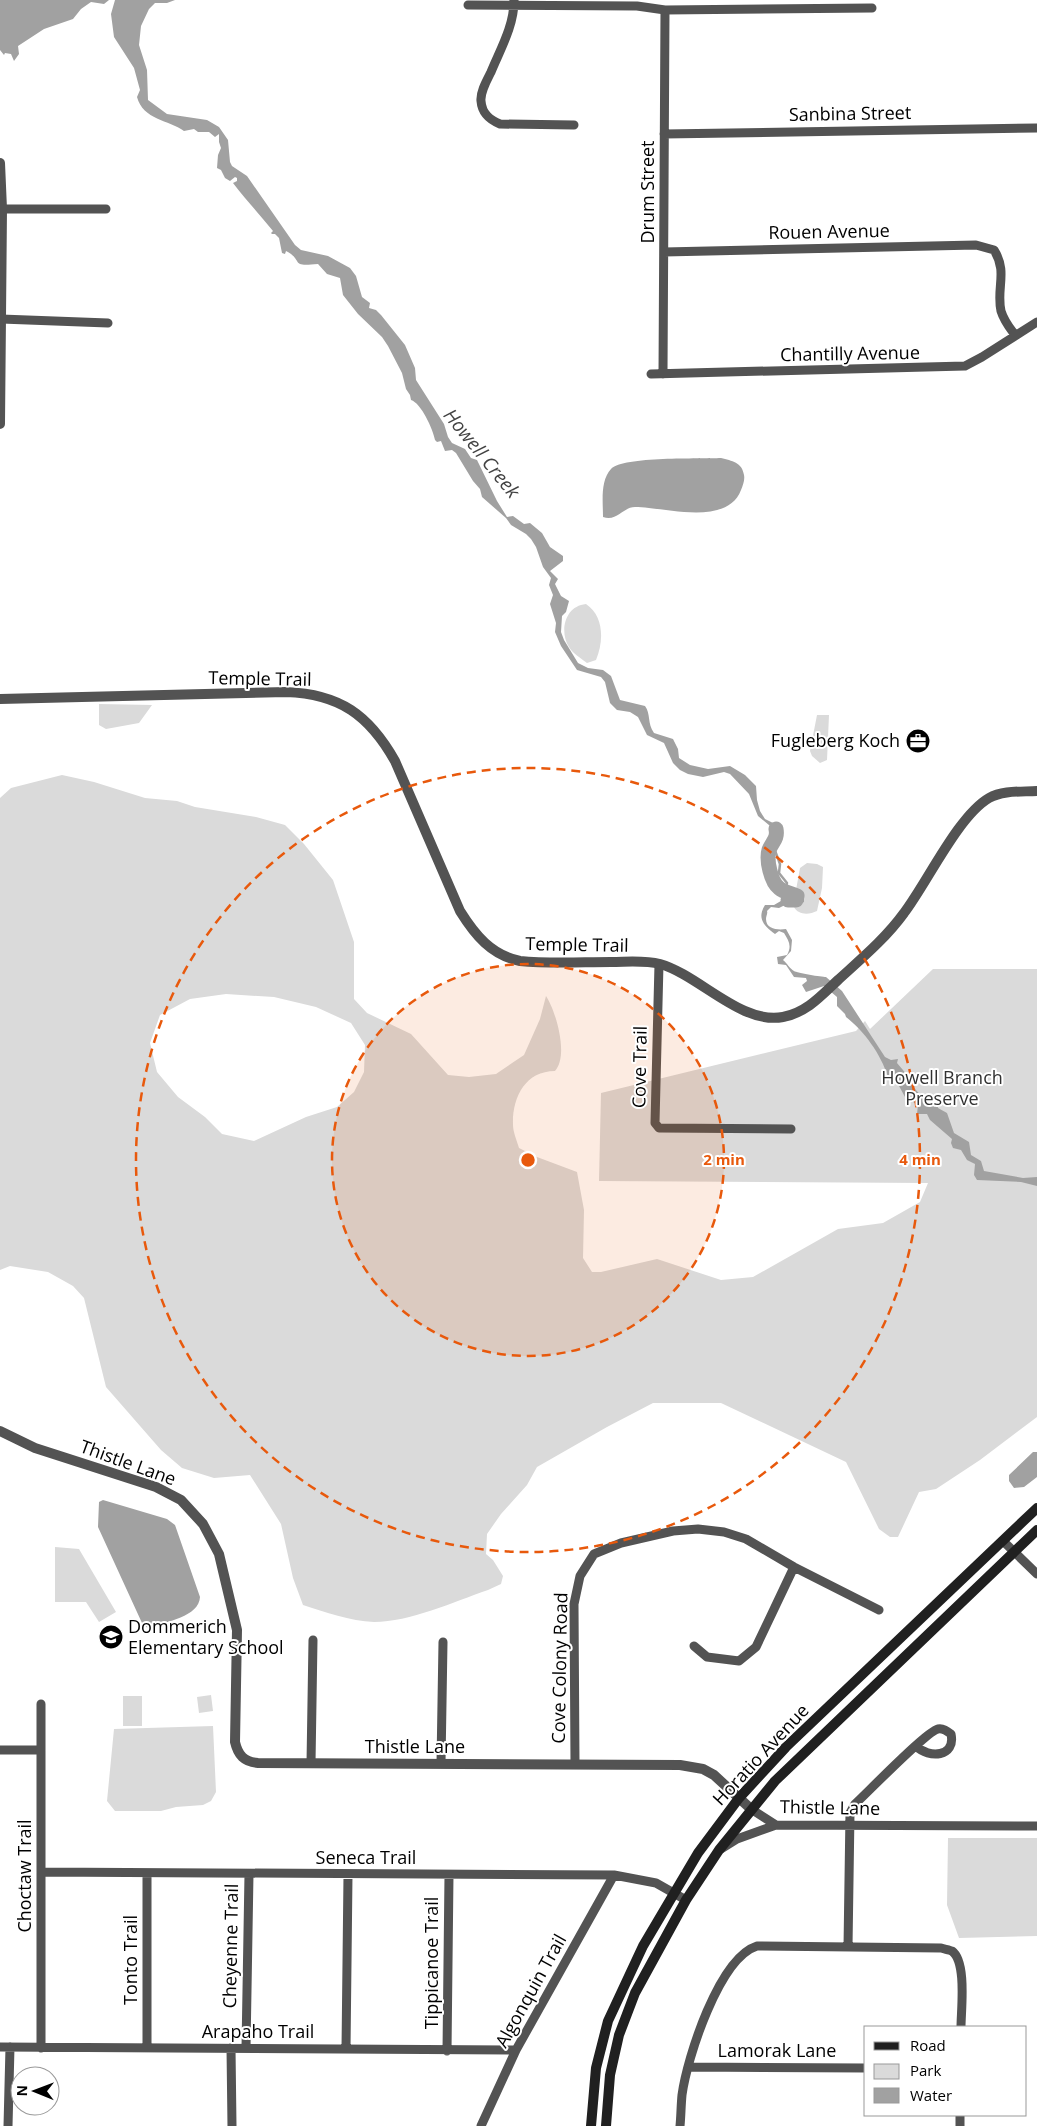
<svg xmlns="http://www.w3.org/2000/svg" width="1037" height="2126" viewBox="0 0 1037 2126" font-family="'Open Sans',sans-serif">
<style>
.green{fill:#dadada;fill-rule:evenodd}
.water{fill:#a1a1a1}
.lines{fill:none;stroke-linecap:round;stroke-linejoin:round}
.stream{stroke:#a1a1a1;stroke-width:2.5}
.river{stroke:#a1a1a1;stroke-width:15}
.minor{stroke:#535353;stroke-width:9}
.tertiary{stroke:#535353;stroke-width:10}
.secondary{stroke:#202020;stroke-width:10}
.ring{fill:none;stroke:#e8590c;stroke-width:2.5;stroke-dasharray:9 6}
.labels{text-anchor:middle;stroke-width:4;stroke-linejoin:round;paint-order:stroke}
.street-label{font-size:18px;fill:#000;stroke:#fff}
.poi-label{font-size:18px;fill:#000;stroke:#fff;text-anchor:end}
.park-label{font-size:18px;fill:#313131;stroke:#fff}
.water-label{font-size:19px;font-style:italic;fill:#424242;stroke:#fff}
.centre{fill:#e8590c;stroke:#fff;stroke-width:2.5}
.ring-label{font-size:15px;text-anchor:middle;font-weight:bold;fill:#e8590c;stroke:#fff;stroke-width:4;stroke-linejoin:round;paint-order:stroke}
</style>
<rect width="100%" height="100%" fill="#fff"/>
<path class="green" d="M586,604C604,616 604,641 596,660L587,663C581,658 573,654 569,647C559,631 565,606 586,604Z
M99,704L152,705L139,723L106,729L99,725Z
M817,715H829L827,760L820,763L812,756L810,751Z
M62,775L94,782L145,798L177,801L195,807L256,817L285,825L304,844L333,880L354,942V999L367,1013L411,1034L448,1075L469,1077L496,1074L524,1055L540,1019L546,996C556,1011 569,1056 555,1071C525,1071 512,1098 513,1125C513,1132 517,1141 519,1148L537,1157L577,1172L584,1210L583,1258L592,1272H601L657,1259L721,1280L753,1277L838,1229L883,1223L920,1202L928,1183L599,1181L601,1093L856,1031L865,1021L870,1029L933,969H1037V1417L980,1460L936,1489L919,1492L898,1537H890L879,1529L846,1462L721,1403H653L607,1427L537,1467L527,1485L501,1514L487,1534L486,1554L493,1560L503,1576L501,1584L488,1590C453,1602 410,1622 374,1622C350,1621 325,1612 303,1605L293,1578L281,1524L250,1475L214,1478L182,1468L161,1450L106,1387L84,1298L73,1286L48,1272L10,1266L0,1270V798L11,788ZM226,994L274,997L316,1007L351,1023L365,1045L364,1072L354,1092L337,1107L306,1117L254,1141L222,1134L205,1117L178,1097L157,1072L150,1043L160,1015L190,999Z
M807,863L817,864L823,867L822,888L817,911C809,915 798,915 794,907L800,904L803,896L796,890L800,868Z
M55,1547L79,1549L116,1612L99,1622L86,1602H55Z
M211,1695L213,1711L199,1713L197,1697Z
M123,1696H142V1726H123Z
M213,1726L216,1792L211,1801L203,1805L176,1807L161,1811H115L107,1801L114,1729Z
M948,1838H1037V1936L959,1938L947,1905Z"/>
<path class="water" d="M0,0H109L104,4L91,2L81,9L73,19L44,29L18,46L19,54L14,61L11,54L5,53L4,55L0,50Z
M115,0H175L167,3H155L149,9L141,26L139,45L147,70L148,100L167,114L207,120L219,127L228,140L230,162L232,166L247,176L295,245L301,250L328,256L350,268L356,276L362,297L370,303L369,308L376,310L381,315L405,345L415,368L416,380L444,424L448,437L452,443L465,449L471,458L477,460L497,501L507,517L513,516L524,524L530,523L542,533L550,547L563,556V561L550,571L558,579L555,584L561,596L569,601L566,612L562,616L561,632L564,640L578,663L588,668L603,670L611,676L620,700L645,706C651,714 647,723 654,733L673,739L678,749L679,758L690,765L708,769L730,766L745,775L756,786L757,800L760,811L765,819L773,823L778,828L779,839L776,846L771,845L775,830L758,816L749,794L730,774L724,772L703,777L688,774L680,770L673,763L664,743L647,735L638,717L630,712L617,710L610,703L605,682L601,677L577,670L561,646L555,632L556,623L550,604L553,595L549,585L551,578L543,567L536,547L531,539L526,534L511,525L506,518L482,497L480,489L473,481L456,453L452,450L445,451L441,441L437,442L435,440C433,429 421,403 411,400L410,395L406,389L402,373L388,346L382,337L358,314L343,295L340,278L327,274L318,264C288,267 305,261 286,251L285,254L282,253L279,238L275,234H272L271,233L273,231C260,215 246,200 233,183L237,181V178L235,177L230,181L225,178L221,170L217,168L218,155L221,148L219,142V134L215,137L209,132H198L194,129L184,131C169,120 143,120 137,97L140,90L134,68L114,37L111,14Z
M721,458C732,461 742,462 744,475C745,480 743,485 741,490C727,527 664,507 635,507C623,507 617,522 603,517C603,502 600,481 611,469C623,456 701,459 721,458Z
M794,890L804,898V902L794,907L789,903L779,908L771,907L767,911C768,913 766,916 766,919C766,930 779,930 786,929L792,940L791,951L783,960C787,963 790,969 794,971C797,973 822,977 826,977L842,991L885,1057L891,1060L898,1059L897,1063L914,1083L913,1086C916,1091 926,1101 931,1101L930,1103L937,1102L938,1108L947,1113L954,1133L969,1142L971,1155L981,1161L984,1171L1023,1178L1037,1177V1186L1021,1182L977,1180L974,1175L975,1164L967,1160L961,1150L953,1148L951,1143L952,1139L930,1120L927,1114H917L918,1105L905,1097L899,1086L901,1081L888,1077C881,1054 864,1031 846,1017L845,1014L837,1006V997L824,986L806,992L802,985L807,981L806,978L794,977L786,965L778,964L777,957L787,955C792,946 789,941 784,933L779,931L775,934C763,925 757,918 765,905H774L786,898L795,897V896L790,894Z
M1033,1452H1037V1477L1024,1487L1014,1488L1009,1481V1475Z
M103,1500L167,1519L175,1525L200,1597C199,1617 166,1621 150,1628L146,1627L142,1623L98,1527L99,1502Z"/>
<g class="lines">
<path class="stream" d="M776,843L774,848L780,864L779,873L787,883L786,887L793,894"/>
<path class="river" d="M776,829C778,839 772,842 769,850C766,860 771,882 779,888C785,893 792,893 797,896L796,900H788"/>
<path class="minor" d="M514,1C514,26 500,50 491,72C487,80 480,92 481,101C482,114 490,120 500,124L574,125
M468,5L637,6L665,10L872,8
M664,134L1037,128
M2,209H106
M664,252L976,245L994,250C1008,272 996,288 1001,311C1004,321 1009,327 1015,335
M1,319L108,323
M651,374L965,366L982,357L1037,322
M663,374L665,10
M659,964L655,1123L659,1128L791,1129
M1003,1541L1037,1574
M694,1646L707,1657L739,1661L756,1647L794,1567
M41,1704V2048
M0,1750H41
M311,1763L313,1640
M441,1763L443,1642
M575,1764L574,1604L580,1576L594,1554L621,1543L673,1531L698,1529L724,1532L746,1539L794,1567L879,1610
M751,1809L776,1825L1037,1826
M721,1849L737,1839L776,1825
M41,1872L614,1875L656,1883L686,1900
M147,1873V2048
M848,1947L850,1813L855,1804C867,1793 927,1731 938,1729C943,1728 947,1731 951,1734C956,1757 929,1759 916,1746
M0,2047L516,2050
M231,2048L232,2126
M246,2048L249,1874
M346,2049L348,1875
M447,2051L449,1875
M688,2067L866,2068
M8,2126L10,2047
M481,2126L516,2050L614,1875
M680,2126C681,2116 681,2105 682,2095C687,2058 719,1958 757,1946L941,1948C944,1949 950,1950 952,1951C967,1962 961,2010 961,2027
M960,2126V2115"/>
<path class="tertiary" d="M0,163L2,209L0,424
M0,699L286,692C340,694 369,715 395,761L460,911C475,935 491,955 520,961C550,964 581,962 611,962C627,962 644,960 660,964C699,975 741,1025 783,1017C806,1013 821,996 838,980C861,959 886,938 904,913C927,883 958,816 989,798C1003,790 1022,792 1037,791
M0,1431L35,1448L156,1487L181,1500L203,1524L219,1554L237,1630L235,1742C238,1755 244,1762 258,1763L680,1765L703,1769L714,1775L751,1809"/>
<path class="secondary" d="M591,2126L596,2068L608,2021L643,1946L698,1853L739,1798L786,1747L1037,1508
M606,2126L610,2075L619,2035L635,1993L686,1900L719,1850L775,1781L1037,1530"/>
</g>
<circle cx="528" cy="1160" r="196" fill="#e8590c" fill-opacity=".12"/>
<g class="ring">
<circle cx="528" cy="1160" r="196"/>
<circle cx="528" cy="1160" r="392"/>
</g>
<defs>
<symbol id="office-disc" viewBox="-11 -11 22 22"><circle r="9.5" fill="#000" stroke="#fff"/><path d="M-6-3h4V-5.5h4V-3h4V5H-6ZM-1-4.5V-3h2v-1.5ZM-6 0V1H6V0Z" fill="#fff"/></symbol>
<symbol id="school-disc" viewBox="-11 -11 22 22"><circle r="9.5" fill="#000" stroke="#fff"/><path d="M0-5L7-2L0 1L-7-2ZM-4 1L0 2.5L4 1V4Q0 6-4 4Z" fill="#fff"/></symbol>
</defs>
<g fill-rule="evenodd">
<use href="#office-disc" x="904" y="727" width="28" height="28"/>
<use href="#school-disc" x="97" y="1623" width="28" height="28"/>
</g>
<g class="labels">
<g class="street-label">
<text transform="translate(850 114) rotate(-1)" y="6">Sanbina Street</text>
<text transform="translate(648 192) rotate(-90)" y="6">Drum Street</text>
<text transform="translate(829 232) rotate(-1)" y="6">Rouen Avenue</text>
<text transform="translate(850 354) rotate(-1)" y="6">Chantilly Avenue</text>
<text transform="translate(260 679) rotate(1)" y="6">Temple Trail</text>
<text transform="translate(577 945) rotate(1)" y="6">Temple Trail</text>
<text transform="translate(640 1067) rotate(-89)" y="6">Cove Trail</text>
<text transform="translate(128 1463) rotate(20)" y="6">Thistle Lane</text>
<text transform="translate(560 1668) rotate(-89)" y="6">Cove Colony Road</text>
<text x="415" y="1753">Thistle Lane</text>
<text transform="translate(761 1755) rotate(-47)" y="6">Horatio Avenue</text>
<text transform="translate(830 1808) rotate(1)" y="6">Thistle Lane</text>
<text x="366" y="1864">Seneca Trail</text>
<text transform="translate(25 1876) rotate(-90)" y="6">Choctaw Trail</text>
<text transform="translate(231 1946) rotate(-89)" y="6">Cheyenne Trail</text>
<text transform="translate(131 1960) rotate(-90)" y="6">Tonto Trail</text>
<text transform="translate(432 1963) rotate(-90)" y="6">Tippicanoe Trail</text>
<text transform="translate(531 1991) rotate(-61)" y="6">Algonquin Trail</text>
<text x="258" y="2038">Arapaho Trail</text>
<text x="777" y="2057">Lamorak Lane</text>
</g>
<g class="poi-label">
<text x="900" y="747">Fugleberg Koch</text>
<text x="128" y="1633" text-anchor="start">Dommerich<tspan x="128" dy="21">Elementary School</tspan></text>
</g>
<g class="park-label">
<text x="942" y="1084">Howell Branch<tspan x="942" dy="21">Preserve</tspan></text>
</g>
<g class="water-label">
<text transform="translate(482 453) rotate(51)" y="7">Howell Creek</text>
</g>
</g>
<circle cx="528" cy="1160" r="8" class="centre"/>
<g class="ring-label">
<text x="724" y="1165">2 min</text>
<text x="920" y="1165">4 min</text>
</g>
<rect x="864" y="2026" width="162" height="90" fill="#ffffff" stroke="#999999"/>
<rect x="874" y="2042" width="25" height="8" fill="#202020" stroke="#999999"/>
<text x="910" y="2051" font-size="15" fill="#000000">Road</text>
<rect x="874" y="2064" width="25" height="15" fill="#dadada" stroke="#999999"/>
<text x="910" y="2076" font-size="15" fill="#000000">Park</text>
<rect x="874" y="2088" width="25" height="15" fill="#a1a1a1" stroke="#999999"/>
<text x="910" y="2101" font-size="15" fill="#000000">Water</text>
<g transform="translate(35 2091) rotate(271)"><circle r="24" fill="#ffffff" stroke="#999999"/>
<path d="M0-4L9 19L0 12L-9 19Z" fill="#000000"/>
<text y="-8" font-size="14" font-weight="bold" text-anchor="middle" fill="#000000">N</text>
</g>
</svg>
